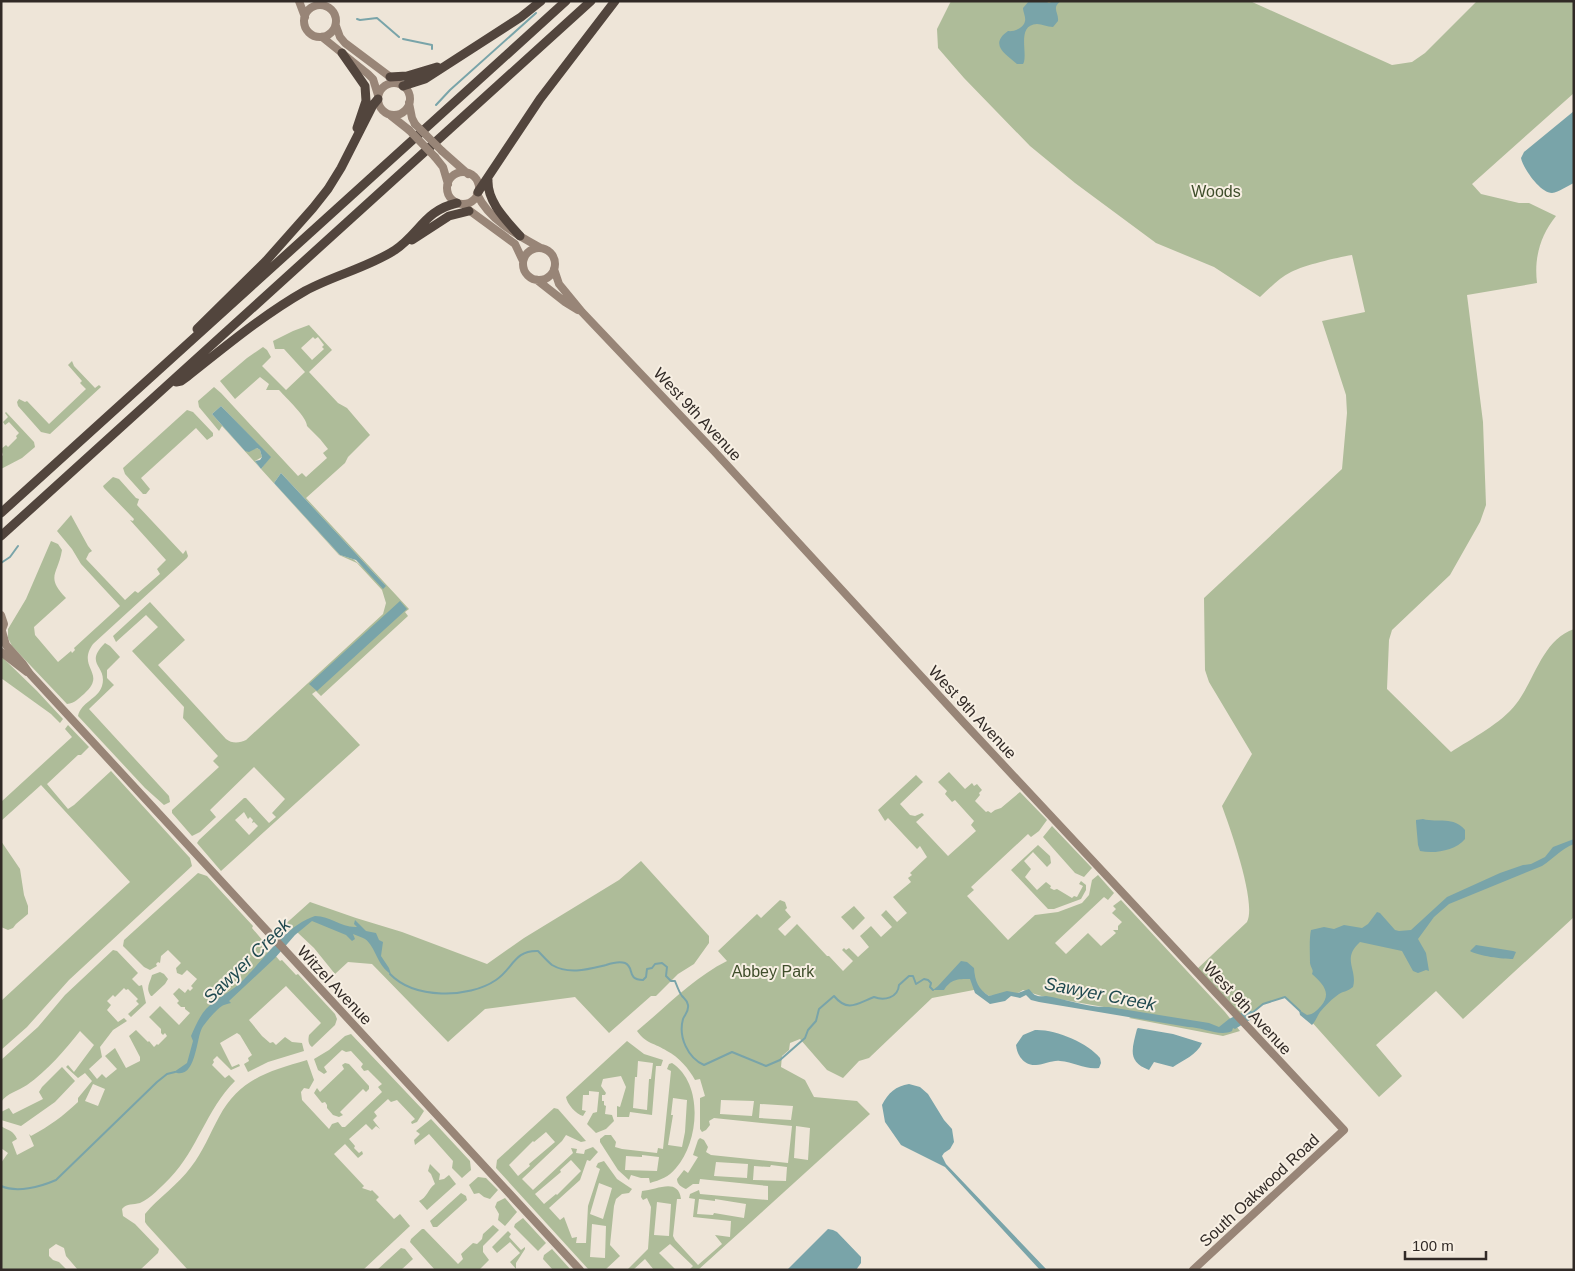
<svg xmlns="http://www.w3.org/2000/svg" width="1575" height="1271" viewBox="0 0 1575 1271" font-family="Helvetica,sans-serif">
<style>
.green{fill:#aebc99;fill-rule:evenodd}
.water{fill:#79a4a9}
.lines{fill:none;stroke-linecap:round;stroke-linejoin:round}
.stream{stroke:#79a4a9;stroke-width:2}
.secondary{stroke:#988577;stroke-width:8}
.highway{stroke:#52453d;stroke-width:9}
.secondary-bridge{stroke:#988577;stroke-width:8}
.labels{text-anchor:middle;stroke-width:4;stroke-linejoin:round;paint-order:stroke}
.park-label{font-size:16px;fill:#3f4e2b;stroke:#f7efe3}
.street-label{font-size:16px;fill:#312a26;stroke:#f7efe3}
.water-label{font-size:18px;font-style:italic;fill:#1f494f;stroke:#f7efe3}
</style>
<rect width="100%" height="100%" fill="#eee5d8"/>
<path class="green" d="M951,1H1250L1392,65L1412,62L1425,53L1477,1H1574V93L1472,184L1481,194L1519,203H1529L1556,216C1540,236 1534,258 1537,283L1467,295L1483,422L1486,505L1480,522L1450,575L1392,630L1389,640L1387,689L1451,752C1471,739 1502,723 1516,704C1535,680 1542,640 1574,629V917L1463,1019L1436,991L1376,1045L1402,1076L1379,1097L1310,1020L1285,997L1263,1004L1254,1012L1246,1016L1236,1015L1195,971L1247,922C1257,903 1230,828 1222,806L1252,754L1209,682L1205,670L1204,598L1342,469L1347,413L1346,395L1322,321L1365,312L1352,255C1335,258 1305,265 1291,272C1279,278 1270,288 1260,297L1214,267L1156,243L1075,183L1030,146L964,78L938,48L937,29Z
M309,325L332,350L309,372L338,403L347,408L370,435L348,457L345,463L306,498L409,609L405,612L408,616L321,696L316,691L312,694L360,745L221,871L197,843L199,840L244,798H246L269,823L276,817L272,813L285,799L254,767L210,810L216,817L200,832L192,836L172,813V810L219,767L213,761L218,756L183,718L184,707L132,651L158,627L146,615L116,642L113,636L150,602L185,640L158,665L226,739C232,744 240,743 246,740L383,614L386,603L382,590L357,563L339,555L222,426L219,431L199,407L198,401L214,387L221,393L298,476L302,473L306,477L327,458L323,453L328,449L320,439L307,426C307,417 286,398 279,390H266L269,384L260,377L235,399L220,381L247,358L263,347L267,350L271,357L262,366L286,390L305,372L284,349H275L273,341L293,331ZM313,337L315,339L318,337L324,345L322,347L324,349L312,360L301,348ZM221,406L270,457L261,469L255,461L262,457L260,450L257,448L245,451L212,414ZM281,473L386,586L353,559L340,555L274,483ZM244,812L248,819L250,817L253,820L252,823L254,822L258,826L249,835L235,820Z
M72,361L74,366L95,388L99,385L101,387L50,434L41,432L18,406L17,402L19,399L25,402L27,401L49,424L86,389L80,383L82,381L68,365Z
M187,410L193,412L213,433V436L207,440L196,428L141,478L150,489L146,494H143L125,474L123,468Z
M6,412L34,442L35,447L22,458L1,469V457L3,455L1,449L6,445L8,447L17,438L16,436L19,433L9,422L5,425L3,422L8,417L5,413Z
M113,477L119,479L136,498L139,499L137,505L183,554L186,550L188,556L187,558L93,644C76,668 108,673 84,694C78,699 75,703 67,704L12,646L8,638V629L26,599L51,541L58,544L62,550C58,575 45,576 66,598L34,627L35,635L58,662L71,651L72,653L75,650L74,648L120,606L81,564L72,549L57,531L71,515L88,546L92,551L89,553L86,559L125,600L135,591L138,593L160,574L157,569L166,560L130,520L133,521L134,519L104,488L103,486Z
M105,643L110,646L120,657L107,670V678L114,685L89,709L169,796L170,802L164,805L145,788L78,716C81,702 98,699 102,686C108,665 83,665 105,643Z
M1,656L37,691L63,719L60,723L51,714L1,678Z
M68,725L89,747L81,755H78L47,784L68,809L74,805L111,771L190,858L192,866L69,980L27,1027L1,1050V1001L130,882L41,785L1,821V802L72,737L65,729Z
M949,772L965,789L972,783L974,786L977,784L982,790L979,793L980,795L975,801L986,812L988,811L991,813L995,810L1001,808L1020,792L1047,820L1039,831L1031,837L1028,834L971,887L974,890L967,896L1008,940L1035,915L1058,912L1082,903L1089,895L1092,880L1098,875L1114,893L1108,900L1104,897L1055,943L1066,954L1088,933L1101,946L1116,933L1113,930H1118V926L1122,922L1112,913L1116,909L1113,906L1121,900L1225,1012L1240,1031L1223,1036L1129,1018L1138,1013L1064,1000C1049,999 1037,995 1023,990L1018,993L989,996L979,989L932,998L869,1058L859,1061L843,1078L827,1070L800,1039L790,1043L789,1050L782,1056L781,1067L805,1080L814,1097L857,1101L870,1114L698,1270H689L693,1266L670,1244L659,1253L676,1270H654L645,1259L633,1270H627L648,1249L651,1207L647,1198L643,1200L641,1197L642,1191C657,1190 678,1177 681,1199H677L673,1236L675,1240L698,1265L722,1244L715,1235L730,1237L731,1221L693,1217L695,1199L689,1198L690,1194L699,1190L700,1194L768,1200V1186L700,1179L699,1184H693L686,1189C681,1187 677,1184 677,1179L684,1170L688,1173L698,1157L693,1155L698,1140L700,1138L704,1140L708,1147L706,1152L711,1155L788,1163L792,1126L714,1118L709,1121L710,1125L706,1130L702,1132L700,1129V1098L705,1096L700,1079L695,1080C689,1069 679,1057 667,1051C655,1043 646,1044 637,1031C666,1007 693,978 727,961L718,951L757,914L761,918L780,900L785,902L787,908L785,910L791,917L778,929L785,936L797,924L827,956H829L843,971L853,961L842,950L844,948L846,950L849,948L858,957L869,947L860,936L871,926L881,937L892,927L881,915L886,910L897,922L907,913L893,897L911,882L908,878L912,875L910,873L927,857L920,846L917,849L888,818L885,821L878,810L916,775L923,782L900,804L910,815L915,816L922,813L924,815L916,822L948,856L976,831L971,825L974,821L955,800L952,802L945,794L947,791L938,782ZM721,1100L754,1101L752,1116L720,1114ZM760,1104L793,1106L791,1120L759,1118ZM796,1126L810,1128L808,1160L794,1158ZM716,1162L748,1164L747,1178L714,1176ZM771,1165L787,1167L786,1181L753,1180L754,1166L770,1167ZM699,1199L715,1201V1199L746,1204L744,1218L714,1213L713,1215L697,1214ZM657,1202L671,1204L669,1236L654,1235Z
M1052,826L1092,868L1084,877L1075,873L1043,837Z
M1,841L20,869L24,895L28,906V914L16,924L13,928L8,930L1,927Z
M1038,845L1050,856L1051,863L1047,867L1033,852L1024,861L1031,869L1025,877L1037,890L1046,882L1051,886L1050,888L1054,890L1057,889L1072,898L1074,896L1077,897L1083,886L1079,884L1081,881L1086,885V890L1081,899L1054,909H1048L1011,870Z
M641,861L709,936V943L694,964L678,974L656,996H651L609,1033L575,997L485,1009L448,1042L372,964L348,962L335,974L314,948L297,932L281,928L310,902L356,918L402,932L487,964L524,938L619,880Z
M198,873L207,876L253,926L252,928L280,961L282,960L296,975L298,974L335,1014L337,1019L335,1025L312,1047C308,1044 308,1040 309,1035L321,1023L286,986L249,1020L262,1036L270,1043L273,1042L276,1045L285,1037L292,1042L302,1043L304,1051L268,1062L248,1072L244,1064L249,1061L248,1058L252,1055L240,1035L237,1033L220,1043L232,1067L239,1064L240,1066L231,1070L217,1056L213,1060L214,1062L212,1065L225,1078L229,1075L235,1081C206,1110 198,1149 170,1178C162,1186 150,1199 140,1203C133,1205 127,1203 122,1209L123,1216L135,1224L159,1249L158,1253L140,1270H78L66,1256L64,1248L56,1244L49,1249V1256L53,1260L59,1262L67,1270H1V1163L8,1153L1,1148V1126C9,1131 13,1130 17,1139L12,1142L17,1155L34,1146L29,1134L31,1136C51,1125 62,1117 78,1102V1098L92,1081L85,1073L78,1078L66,1067L68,1065L74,1072L94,1045L80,1031C65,1050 47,1071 27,1085C18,1091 7,1093 1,1102V1060L38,1027L65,995L113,950L117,951L138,973L132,979L139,986L142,985L146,1003L131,1017L128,1014L139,1004L136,1001L138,999L128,989L126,990L124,988L115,997L113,995L107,1001L111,1005L107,1010L118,1022L124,1018L127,1021L113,1030L100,1047L102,1057L89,1069L97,1079L102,1074L106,1078L117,1069L105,1056L115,1048L126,1068L140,1061V1057L129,1036L136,1030L148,1042L149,1041L154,1047L157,1044L158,1045L167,1036L165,1033L163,1035L161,1033V1029L149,1017L160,1006L179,1025L190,1013L185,1009V1007H181L177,1003L179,1001L173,994L179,988L185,993L188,989L190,991L193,988L191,986L197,979L187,970L182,975L177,973L176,968L181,963L168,950L161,956L160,963L158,962L156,964L157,966L150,970L144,967L123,946L124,940ZM93,1084L105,1089L98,1106L85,1101Z
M854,906L865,918L853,930L841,917Z
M160,972L164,974L168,979L165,984L152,996H151C145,988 150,983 152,975Z
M351,1034L424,1111L417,1122L412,1124L411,1122L415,1119L397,1100L391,1102L388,1099L374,1112L377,1116L373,1120L380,1129L376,1126L372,1130L366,1124L349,1139L355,1146L354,1148L359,1153L362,1151L363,1154L358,1158L345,1144L334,1154L364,1186L362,1188L371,1191L372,1190L379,1197L376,1200L394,1219L400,1214L410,1226L363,1270H188L147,1225L145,1222V1214C159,1197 178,1185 191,1167C203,1152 210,1133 219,1117C239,1079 269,1071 307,1060L314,1080L309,1089L304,1088L301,1092L302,1100L329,1129L332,1124L338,1122L342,1127H345L382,1092L378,1087L382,1084L368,1070L364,1071L361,1067L363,1064L351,1051L346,1052L342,1050L324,1067L327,1072L324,1074L318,1070L314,1059L329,1050L345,1036Z
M627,1041L644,1054L663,1060L661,1066H656L652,1115L630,1112L629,1117H617V1106L620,1107L626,1087L621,1076L603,1079L601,1086L606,1093L605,1095H602V1101H604V1105L606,1106L605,1114L612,1115L614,1121L606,1129L596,1133L587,1124L593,1113L597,1112L599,1092L589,1091V1095H583L582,1110L586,1111L583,1116C576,1114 567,1104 566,1097ZM638,1061L653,1063L651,1079H649L647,1110L633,1108L635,1077H637Z
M345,1063L349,1064L369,1086V1089L366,1092L363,1089L340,1112L343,1115L339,1117L333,1115L327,1108V1105L325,1102L322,1103L314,1093L317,1088L320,1092L344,1069L342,1065Z
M672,1063C704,1084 699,1142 676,1168C669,1177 660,1180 650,1183L649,1178H641L631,1175L629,1180L618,1170L600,1142V1139L605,1135H611L616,1142L615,1147L622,1149L657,1153L658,1148L663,1149L671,1071L667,1069L669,1064ZM673,1098L687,1100L685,1132L682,1147L668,1145L673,1115H671ZM642,1155L659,1157L657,1171L625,1170L626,1156L642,1157Z
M62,1067L75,1081L55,1102L21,1126L1,1120V1112L9,1108L13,1114L43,1099L39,1092L42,1087Z
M554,1108L558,1109L586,1141L581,1142L566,1135L562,1141L522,1179L533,1190L573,1153L571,1148L577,1149L576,1153L584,1154L585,1150L593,1147L598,1152L590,1161L587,1160L580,1180L549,1208L560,1220L564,1217L572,1238L577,1237L576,1243H586L588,1206L600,1169L596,1167L598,1163L604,1161L617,1179L632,1189L629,1193L622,1194L616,1199L614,1206L610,1245L620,1256L605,1270H589L496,1168L497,1160ZM546,1132L555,1142L529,1164L530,1166L518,1176L509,1165L533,1141L534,1142ZM571,1160L581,1171L557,1195L556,1194L544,1204L535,1194L561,1172L560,1170ZM599,1183L612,1188L603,1219L590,1214ZM592,1224L606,1226L605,1258L590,1257Z
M431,1119L470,1161L471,1170L462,1178L452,1168L453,1161L429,1134L415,1145L414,1140L420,1134L416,1131Z
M430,1164L440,1174L439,1180L444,1179L449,1175L456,1184L427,1210L419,1201C427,1198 428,1189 435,1184L431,1174L428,1171Z
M478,1177L486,1178L498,1190L490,1199L484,1197L479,1193L474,1194L469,1185Z
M461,1193L466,1196L467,1200L437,1227H433L430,1221Z
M505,1198L517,1212L505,1226L498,1220L499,1214L495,1207L497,1202Z
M523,1218L546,1243L538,1251L514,1227L515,1224Z
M493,1225L499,1230L483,1246V1252L489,1260L479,1270H435L410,1242L411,1239L422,1229H424L458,1264L463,1259L461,1254L473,1243L477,1244L482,1239L483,1234Z
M508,1231L511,1234L509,1237L521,1250L525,1247V1249L516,1263V1269L510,1262L520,1253L510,1242L497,1253L492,1247Z
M401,1248L405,1249L413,1259L401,1270H377Z
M552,1249L571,1270H553L543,1259L544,1255Z"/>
<path class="water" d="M1029,1H1045L1049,3L1053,1H1061C1051,8 1059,12 1058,21L1053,27C1047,27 1042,24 1037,24C1017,25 1027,50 1024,62L1023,64H1017C1007,55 988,45 1008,31C1014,32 1024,28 1025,21C1026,17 1023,12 1023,8Z
M1574,111V183C1567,186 1559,192 1552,193C1540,193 1523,168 1521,158L1524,152Z
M221,406L271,457L261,469L255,461L260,460L262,457L260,450L257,448L249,452L245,451L212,414Z
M281,473L386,586L383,589L356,560L340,555L274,483Z
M400,601L407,609L317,691L309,684Z
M1423,819C1438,823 1454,816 1465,830V839C1455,851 1434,854 1420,851L1418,845L1416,822V820Z
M1574,839V844C1561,849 1553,859 1542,866L1449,904L1434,917L1418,939L1426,953L1429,971L1426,970L1418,973L1413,971L1402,951L1360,942C1341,959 1358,969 1353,987C1347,992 1344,991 1339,994C1333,998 1325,1006 1320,1012C1317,1016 1316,1021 1312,1025L1300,1015L1299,1010L1307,1015C1314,1014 1316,1011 1321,1006C1332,993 1323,984 1312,974C1314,969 1311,969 1310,963C1310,955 1309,938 1311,930L1324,927L1334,929L1344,925L1362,928L1368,924L1377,912L1380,913L1395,930L1399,931L1411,930L1447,897L1500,873L1523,865L1531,864L1545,857L1553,847Z
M315,916C331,916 341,928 357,927L354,924L355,920L366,931L376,933L379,940L383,942L381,956L389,968L391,974C377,966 376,947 365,939C362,937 357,936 353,934L355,939L352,941L346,935L312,921L295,935L275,958L229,1001L231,1003C228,1004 226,1004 224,1005C219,1006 204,1024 202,1028C196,1039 196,1081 174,1072L187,1063L193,1041L191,1036C195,1027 199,1017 206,1009C215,999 229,993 239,984C263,962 284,926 315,916Z
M1476,945L1513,951L1516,952L1513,959C1503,959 1478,956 1470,951Z
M961,961L967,962L974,968C975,981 978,989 989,996L1007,991L1018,993L1029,989C1030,990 1033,994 1035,995C1039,997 1042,996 1046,996C1066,999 1088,1008 1109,1007L1209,1023L1219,1027L1229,1019L1247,1010L1254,1012L1253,1018L1235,1029L1233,1028L1232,1031C1220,1037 1202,1027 1188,1027L1039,1002L1031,1000L1026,995L1020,998L1011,996L1005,1001L990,1004L975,993L970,979C957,979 951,979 944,990H933L938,986Z
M1138,1028L1173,1034L1202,1043C1197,1055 1183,1060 1173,1067L1154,1062L1149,1070C1127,1062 1132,1049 1137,1029Z
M1035,1030C1055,1029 1088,1043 1100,1058L1101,1063L1099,1068C1086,1070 1074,1062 1060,1061C1052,1060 1044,1065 1036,1065C1024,1066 1017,1055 1016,1045L1023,1035Z
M909,1084L920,1087L928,1094L944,1120L952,1129L954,1142L950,1149L944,1153L942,1156L946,1164L1047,1270H1040L945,1167L901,1145L885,1122L882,1105C888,1093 896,1086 909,1084Z
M828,1229L833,1230L837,1232L861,1257V1263L856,1270H787Z"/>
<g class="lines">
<path class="stream" d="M357,19L360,20L377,18L399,37
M403,39L432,45V49
M436,105L450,90L536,13
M1,563L10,557L18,546
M390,974C414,999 468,999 496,980C513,969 514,950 538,951C542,955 547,961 552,965C569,975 589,969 606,965C612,963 619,961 625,963C635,967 626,980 643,980L646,977L647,969L652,968L655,964L662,963L667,967L666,976L671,981H675C677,986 679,992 682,996C685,999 687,1000 688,1005C689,1012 685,1014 683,1019C678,1037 688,1058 704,1065L732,1052L766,1066L780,1060L805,1038L808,1030L816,1021L819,1009L834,996C848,1013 858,1003 874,997C884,1001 898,998 899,985L909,976H913L916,984L924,979L928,980L931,983L930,987L933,990
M1252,1013L1263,1004L1285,997L1300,1011
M1,1186C17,1193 40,1187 56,1180L157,1082L167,1074L175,1072"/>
<path class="secondary" d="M299,1L305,17
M304 21a16 16 0 1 1 32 0a16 16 0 1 1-32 0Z
M336,26L340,37L345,43L393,79
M322,37L368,74L373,79L378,95
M378 99a16 16 0 1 1 32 0a16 16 0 1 1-32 0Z
M409,103L412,118L415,124
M390,115L409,130
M442,151L468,174
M435,157L443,167L448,184
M447 188a16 16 0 1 1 32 0a16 16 0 1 1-32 0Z
M477,194C489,220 517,235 541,248
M466,208L515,244L523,261
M523 264a16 16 0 1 1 32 0a16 16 0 1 1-32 0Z
M554,269L559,284L582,312L714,451L965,724L1344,1130L1193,1270
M537,280L565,302L578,310
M1,615L4,624L1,632
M2,631L6,645L23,664L30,674L580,1270
M1,652L27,672"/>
<path class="highway" d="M342,53L365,86L366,101L357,128
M390,77L407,76L437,67
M403,86L425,79L521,17L541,1
M488,180C487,202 506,220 520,236
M478,192L540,99L615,1
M412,240L449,216L469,211
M197,329L266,261L313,208L328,189L341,168L373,105L378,99
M176,382L181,381L188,376C226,346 263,315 305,291C334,275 367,268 395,250C419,234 425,210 457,203
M1,513L566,1
M1,536L591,1"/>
<path class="secondary-bridge" d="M415,124L442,151
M409,130L435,157"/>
</g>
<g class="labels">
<g class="park-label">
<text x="1216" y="197">Woods</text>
<text x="773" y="977">Abbey Park</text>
</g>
<g class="street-label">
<text transform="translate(698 414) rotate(47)" y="6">West 9th Avenue</text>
<text transform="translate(973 712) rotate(47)" y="6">West 9th Avenue</text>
<text transform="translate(335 985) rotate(47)" y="6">Witzel Avenue</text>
<text transform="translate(1248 1008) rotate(47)" y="6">West 9th Avenue</text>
<text transform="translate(1259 1190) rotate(-43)" y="6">South Oakwood Road</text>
</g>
<g class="water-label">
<text transform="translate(247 961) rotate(-44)" y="6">Sawyer Creek</text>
<text transform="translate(1100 994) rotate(11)" y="6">Sawyer Creek</text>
</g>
</g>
<rect width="1575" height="1271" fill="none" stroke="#312a26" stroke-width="5"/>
<path d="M1405 1251v8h81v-8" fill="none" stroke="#312a26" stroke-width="2.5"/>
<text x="1412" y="1251" font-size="15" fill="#312a26" stroke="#f7efe3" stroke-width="4" paint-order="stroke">100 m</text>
</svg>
